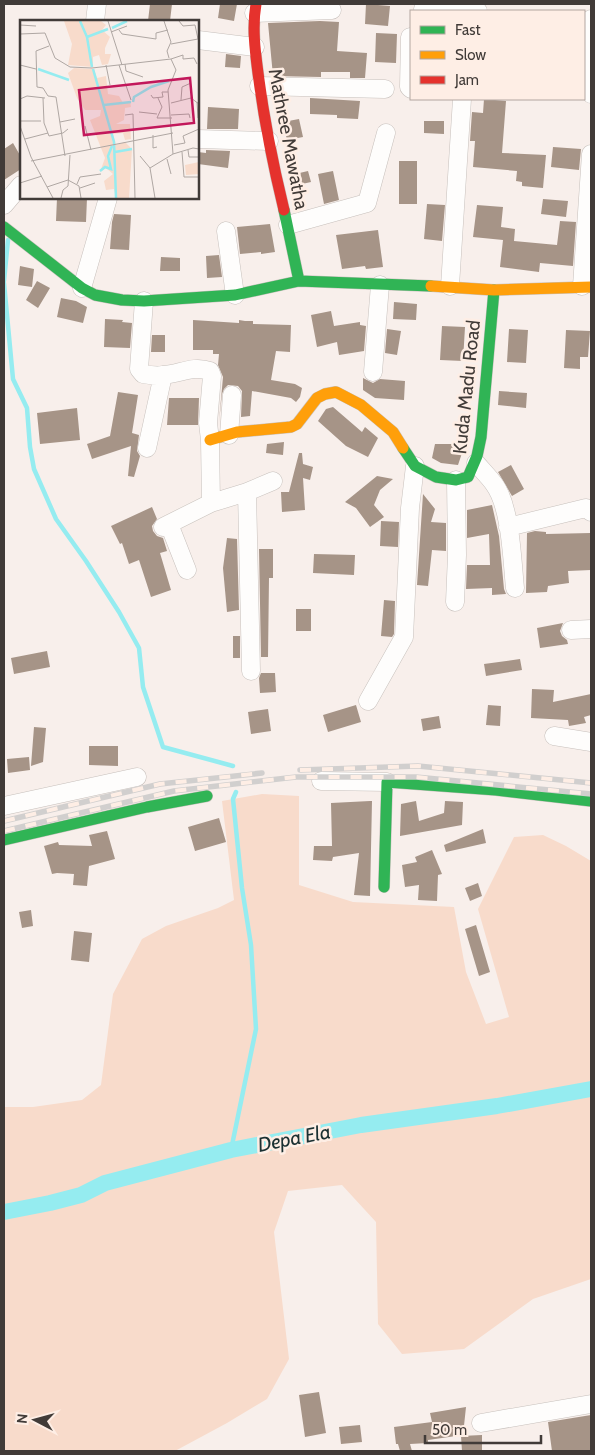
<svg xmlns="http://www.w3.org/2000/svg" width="595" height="1455" viewBox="0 0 595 1455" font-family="Cabin,sans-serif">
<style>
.green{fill:#f8dbcb}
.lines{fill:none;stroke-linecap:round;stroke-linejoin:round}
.stream{stroke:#95ecf0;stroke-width:4.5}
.canal{stroke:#95ecf0;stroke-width:16}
.building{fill:#a69487}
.street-casing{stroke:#c7c0bc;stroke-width:19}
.fast-casing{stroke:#c7c0bc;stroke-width:12}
.slow-casing{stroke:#c7c0bc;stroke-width:12}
.jam-casing{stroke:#c7c0bc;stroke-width:12}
.street{stroke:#fefdfc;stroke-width:18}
.fast{stroke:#30b455;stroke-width:11}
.slow{stroke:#ff9f0a;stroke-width:11}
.jam{stroke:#e5322d;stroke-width:11}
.rail-casing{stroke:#d1cfce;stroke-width:5.5}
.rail{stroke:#feeee5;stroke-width:4;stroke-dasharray:11;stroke-linecap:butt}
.labels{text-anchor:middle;stroke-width:5;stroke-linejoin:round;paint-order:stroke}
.street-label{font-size:19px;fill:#413b38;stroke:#feeee5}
.water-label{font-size:20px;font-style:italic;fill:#1a3032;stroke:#feeee5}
.inset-river{fill:none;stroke:#95ecf0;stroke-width:2.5}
.inset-road{fill:none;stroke:#afa7a3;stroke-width:1}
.view{fill:#c2185b;fill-opacity:0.15;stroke:#c2185b;stroke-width:2.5}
.inset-edge{fill:none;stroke:#413b38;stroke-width:2.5}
</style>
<rect width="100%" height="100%" fill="#f8efeb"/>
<path class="green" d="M262,794L299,796V885L353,902L454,907L466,972L486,1024L509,1017L478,909L514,837L543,835L566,846L591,861V1279L533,1299L464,1349L402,1354L378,1324L376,1222L342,1185L288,1191L274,1232L289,1359L267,1399L227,1423L175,1451H4V1107H33L82,1100L101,1085L113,994L142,939L166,926L218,908L234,900L222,801Z"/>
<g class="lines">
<path class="stream" d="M4,281L8,240
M4,283L13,379L27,408L30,447L34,469L56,519L86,561L119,612L139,648L143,687L163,747L233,766
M231,1150L256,1029L251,945L242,888L233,799L236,792"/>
<path class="canal" d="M4,1212L50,1203L81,1195L105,1183L231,1150L361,1125L497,1106L591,1089"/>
</g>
<path class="building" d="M150,4H172L170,21H148Z
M220,4H237L234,21L218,18Z
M366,4L390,6L388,26L365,24Z
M320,21L339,22L337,51L367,53L365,78H350V72H321V77L273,76L268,23Z
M376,33L397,34L396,63L375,62Z
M226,54L241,56L240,68L225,67Z
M310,98L360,101L358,119L337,118V115L310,114Z
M484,99L506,101L502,153L546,155L543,188L522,186V182L516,181L517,171L473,167L475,141H470L472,112L483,113Z
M208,107L239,109L238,129H207Z
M299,119L303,137L287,140L283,122Z
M424,121H444V134L424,133Z
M13,143L21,157V169L4,180V149Z
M553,147L581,149L579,170L551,167Z
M206,150L230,151L228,168L198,164V152L206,153Z
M399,161H417V204H399Z
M308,171L311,182L293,186L291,175Z
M333,171L339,200L324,204L318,174Z
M57,198H87L86,222L56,221Z
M543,199L568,201L566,217L541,214Z
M427,204L445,205L442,241L424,239Z
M477,205L503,207L501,227L515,229L514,241L557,245L560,221L576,222L573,266L540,263L539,272L500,267L503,240L473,237Z
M114,214L131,215L129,250L110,249L112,222Z
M270,224L275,252L261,254V252L240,254L237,227Z
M378,230L383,267L366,269L365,266L342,269L336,235Z
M219,255L222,277L207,278L206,256Z
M161,257L180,258V271H160Z
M20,266L34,269L32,287L18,285Z
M37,281L50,288L38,308L26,300Z
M61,298L76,301L87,307L83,323L57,317Z
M394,302L417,304L416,320L393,319Z
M331,311L334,326L360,322V325L366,326L364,351L339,355L337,342L317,347L311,315Z
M105,319L123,320L122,322L132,323L130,348L104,347Z
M193,320L239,323V320L245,321H253V324L291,325L290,352L276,351L271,380L295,384L302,388L300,397L296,402L291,398L252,391L250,416L241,417L242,391L238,386L228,385L224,389L222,394L219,422L223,377L218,365L219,354H213V350H193Z
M442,326L465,327L463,361L440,360Z
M387,329L401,331L397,355L385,353Z
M509,329L528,330L526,363L507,362Z
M566,330L590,331L588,357H580V369L564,368Z
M152,335H165V352H151Z
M363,378L373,383L380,379L405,381L404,400L375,398L363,390Z
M499,391L527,393L526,408L498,405Z
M118,392L138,395L132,433L139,435L137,451L140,456L134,477L128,476L131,446L92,459L87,444L110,436Z
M169,398H199L198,425H167Z
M333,407L362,432L365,427L378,438L368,457L346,446L318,421L326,409Z
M77,408L80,440L40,444L37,413Z
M284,442L283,455L266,453L267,444Z
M435,444H465L458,465L441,463L432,458Z
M299,453H302L303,464L313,467L310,480L303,478L305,510L282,512L281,492H289Z
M511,465L524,489L512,496L498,472Z
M377,476L393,479L380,490L374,505L384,517L370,527L356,508L345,502Z
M423,494L435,509L431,522L446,523V551L432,550L428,586L417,585Z
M492,505L499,536L504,589L506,594L492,595V588L466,589L467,565H490L489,534L467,538V510Z
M152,507L157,519L152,526L153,531L157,536L163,538L167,551L160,553L171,590L151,597L139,560L129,564L122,543L120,544L111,526Z
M381,521L399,522L398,547L380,546Z
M535,531L546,532V534L591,533V570L568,571L569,583L548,586L547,592L526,593L527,533Z
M227,538L237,539L239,610L227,612L223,568Z
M259,549H273V578H269L268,657H261Z
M314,554L355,555L354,575L313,573Z
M384,600L395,601L394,634L392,637L381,636Z
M296,609H311V631H296Z
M563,623L560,631L562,636L567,640L568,644L540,648L537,628Z
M233,636H240V658H233Z
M47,651L50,667L14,674L11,658Z
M520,659L522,670L486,676L484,664Z
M261,673H275L276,692L260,693L259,678Z
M532,689L554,690L553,702L591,694V715L584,717L586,723L569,726L568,720L531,718Z
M356,705L361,722L328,732L323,715Z
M488,705L501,706L500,726L486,725Z
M268,709L271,731L251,734L248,712Z
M439,716L441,728L423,731L421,719Z
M34,727L46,728L43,762L31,766Z
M89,746H118V766L89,765Z
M29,757L30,770L8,773L7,759Z
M370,801H372L370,896L354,895L359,853L333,857L332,861L313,860L314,846H332L331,803Z
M416,801L419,821L444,813L445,801L463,802L462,825L400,836L401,804Z
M219,818L226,842L195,851L188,827Z
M483,829L486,843L446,852L444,845Z
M107,831L115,859L89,866L87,886L73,885L74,874L57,873L52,874L44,846L58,842L59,845L92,846L89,835Z
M432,850L442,874L438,875L437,901L418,900L419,885L405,887L402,865L417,862L415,857Z
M478,883L482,896L470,901L465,888Z
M31,910L33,926L22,928L19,912Z
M476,925L490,972L479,976L465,929Z
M74,931L92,933L89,962L71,960Z
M319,1392L326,1433L305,1437L299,1395Z
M466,1407L463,1435L428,1440V1443L410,1444L412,1451H400L398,1444H396L394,1427L432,1422L430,1413Z
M591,1415V1451H552L548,1422Z
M360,1425L362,1442L341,1444L339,1427Z
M482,1435V1451H462L461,1436Z"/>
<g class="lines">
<defs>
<path id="street" d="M423,9L462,11L463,4
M462,11H478
M254,13L332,10
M591,19L587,73L591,94
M95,21L97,4
M410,37L409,87L411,89
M198,40L255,47
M259,86L385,89
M198,139L269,141
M4,205L21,185
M288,225L367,203L386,133
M226,231L235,295
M450,286L462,99
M582,286L591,154
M82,288L108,198
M144,301L139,369L143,374C149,375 157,376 163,375C180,374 193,365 210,371L212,376L208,423L210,440L211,503L163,527
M373,372L380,285
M229,435L232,395
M147,448L163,375
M476,463C482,470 489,477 494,484C511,507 512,560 515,588
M247,492L251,671
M211,503L247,492L273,481
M169,524L187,570
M508,527L586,508L591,512
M455,602L457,555L456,480
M571,630L591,629
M368,701L404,637L410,508L415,466
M554,736L591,742
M321,781L387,782
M4,806L137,777
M481,1423L591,1404"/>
<path id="fast" d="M284,210L299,281
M4,227L82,288L95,295L122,300L144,301L235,295L299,281L431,286
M403,448L415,466L436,477L456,480L468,477L477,456L481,437L494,290
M4,840L147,807L207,796
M384,887L387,782L496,790L591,801"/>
<path id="slow" d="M431,286L494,290L591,287
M210,440L237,432L291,427L297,424L317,398L325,394L336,392L361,405L393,432L403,448"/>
<path id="jam" d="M256,4C252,27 255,50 258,73C264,120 273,165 284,210"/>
</defs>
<use href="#street" class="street-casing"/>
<use href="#fast" class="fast-casing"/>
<use href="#slow" class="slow-casing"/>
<use href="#jam" class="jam-casing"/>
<use href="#street" class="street"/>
<use href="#fast" class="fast"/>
<use href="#slow" class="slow"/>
<use href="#jam" class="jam"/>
<defs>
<path id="rail" d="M300,770L418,766L591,783
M4,821L160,784L262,773
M4,831L174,791L296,777H416L591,794"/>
</defs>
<use href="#rail" class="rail-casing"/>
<use href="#rail" class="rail"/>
</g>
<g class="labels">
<g class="street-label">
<text transform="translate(289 139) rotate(79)" y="7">Mathree Mawatha</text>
<text transform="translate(466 387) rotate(-84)" y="7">Kuda Madu Road</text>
</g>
<g class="water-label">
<text transform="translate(294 1138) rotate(-11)" y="7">Depa Ela</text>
</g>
</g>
<g transform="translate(20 20)">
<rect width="179" height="179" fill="#f8efeb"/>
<path d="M44,1H81L86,5L82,10L90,17L85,28V34H91L88,44L82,45L79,35L73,37V47L48,45L52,24ZM54,48L74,49L77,58L86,56L88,74L99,76L103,83L110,81L111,87L105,88L104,100L96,104H110L111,119L105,120L103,113L93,114L96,125L105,122L112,129L109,178H96L94,169L86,170L84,161L93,154L86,148L80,152L85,138L70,100L80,96L81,90H65L57,78L48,53ZM179,142V154L166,155L165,145Z" fill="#f8dbcb"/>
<path class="inset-river" d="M60,1L67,17L72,47M92,8L107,1M67,17L88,9M18,49L49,60M73,49L94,122L96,178M113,82L114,77L131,67L149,61M84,85L111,82M95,132L112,129M80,151L85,147L91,149L88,136L92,126"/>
<path class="inset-road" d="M88,1L102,45M144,1L151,22L147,31L149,38M0,5L16,6M99,10L102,14L136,19V13L148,10M91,12L107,6M0,14L25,13L35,38L50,47L72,48L151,39L156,50L148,70L153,134M151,24L178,19L175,5L163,6L159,1M29,26L16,31L17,67L23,68L28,76L36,77L45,136M151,39L163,35V39L174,38L177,44M105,44L106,51L123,57M0,45L16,49M86,45L90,65M99,45L111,80M131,75L133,78L143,77L142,72H148M23,78L24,103L29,116L43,113L48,109M138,78L142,87L137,98H152M0,79L7,76L25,78M161,80L162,67L171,63M177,82L178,98M151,83L171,78L179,84M119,92L137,94M105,95L113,94L115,178M151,95L169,94L170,98M0,101H21M40,102L55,99M152,105L174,103M0,106L11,137L33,178M65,106L71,130M133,115V128L137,127M5,119L28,113M154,125L165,123L163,116L179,109M168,130L169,137H179M162,132L164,157H179M120,136L130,148M147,139L151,154M11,141L153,113M48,160L59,166L61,178M0,163L22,156M57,164L60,157L81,154M27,167L48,160M60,168L75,163M41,178L43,170L48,166L50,135M135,178L130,148L153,134L173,128L179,129"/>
<path class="view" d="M170,58L174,103L64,115L59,70Z"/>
<rect width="179" height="179" class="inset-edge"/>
</g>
<rect width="595" height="1455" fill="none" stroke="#413b38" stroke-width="10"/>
<rect x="410" y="10" width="175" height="90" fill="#feeee5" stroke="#b2a6a0"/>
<rect x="420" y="26" width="25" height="8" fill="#30b455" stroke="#b2a6a0"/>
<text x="455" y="35" font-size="15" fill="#413b38">Fast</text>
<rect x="420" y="51" width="25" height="8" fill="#ff9f0a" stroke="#b2a6a0"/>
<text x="455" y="60" font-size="15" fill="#413b38">Slow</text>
<rect x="420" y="76" width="25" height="8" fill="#e5322d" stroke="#b2a6a0"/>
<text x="455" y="85" font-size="15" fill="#413b38">Jam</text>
<g transform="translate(35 1420) rotate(276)" stroke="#feeee5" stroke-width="4" paint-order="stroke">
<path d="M0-4L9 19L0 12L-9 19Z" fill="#413b38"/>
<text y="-8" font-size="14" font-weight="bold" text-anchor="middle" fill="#413b38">N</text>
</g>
<path d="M425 1435v8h116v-8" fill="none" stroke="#413b38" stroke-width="2.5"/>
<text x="432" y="1435" font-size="15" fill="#413b38" stroke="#feeee5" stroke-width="4" paint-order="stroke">50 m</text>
</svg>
